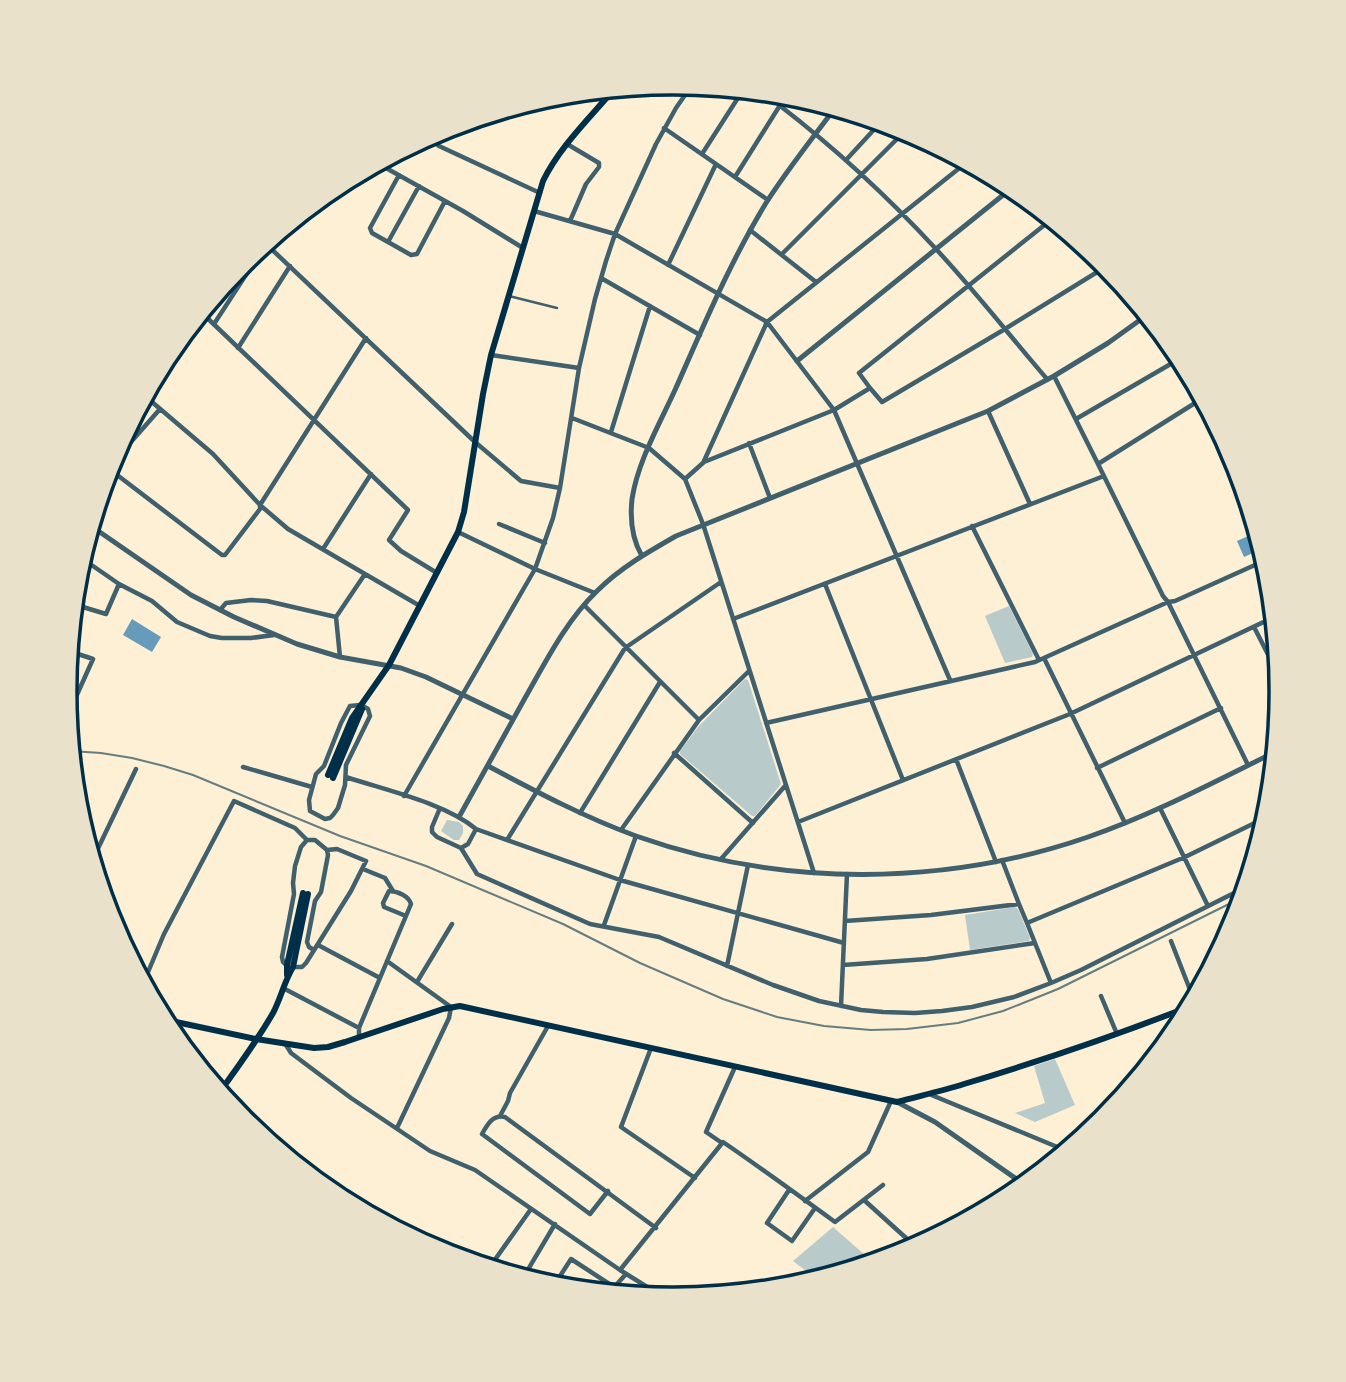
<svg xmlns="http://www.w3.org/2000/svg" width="1346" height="1382" viewBox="0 0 1346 1382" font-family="'DejaVu Sans',sans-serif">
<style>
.green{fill:#b9caca}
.water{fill:#669bbc}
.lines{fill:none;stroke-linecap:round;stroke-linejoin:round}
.pedestrian{stroke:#3f606c;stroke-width:2.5}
.minor{stroke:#3f606c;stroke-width:4.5}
.tertiary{stroke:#3f606c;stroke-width:5}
.secondary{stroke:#003049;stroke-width:6}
.primary{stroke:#003049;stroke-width:6}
.rail{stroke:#657d81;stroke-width:2}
.rim{fill:none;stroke:#003049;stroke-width:3.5}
</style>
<rect width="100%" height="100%" fill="#fdf0d5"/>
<path class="green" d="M1009,606L1033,654L1032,657L1005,663L985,616Z
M745,679L748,680L781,784L755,816H752L680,754V751L698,727Z
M447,820L459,822L463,826V833L459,840H454L441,831Z
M1015,907L1018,909L1030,938L1029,941L970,950L965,915Z
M1055,1059L1075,1105L1035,1122L1015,1113L1045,1103L1034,1066Z
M833,1227L874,1263L816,1280L805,1270L793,1261Z"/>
<path class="water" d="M1257,532L1262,549L1244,557L1237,541Z
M132,619L161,637L152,652L123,635Z"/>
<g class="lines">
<path class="pedestrian" d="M509,296L557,308"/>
<path class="minor" d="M680,83L688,90
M779,105C835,148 888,197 936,249C975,291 1010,336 1047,379
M664,128L768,200
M428,136L439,146L540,193
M567,144L599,163V167L586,184L570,221
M702,154L743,90
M846,160L881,122
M377,163L463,211L523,248
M399,175L370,228L372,233L411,255L417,254L445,201
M735,177L787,94
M534,211L615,234L767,322L834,410L950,680
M750,230L816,282
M388,242L419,186
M265,243L475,442L521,481L560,488
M782,254L907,129
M668,265L716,164
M601,278L700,335
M201,312L408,510L389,540L401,551L437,573
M214,324L266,244
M238,348L290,266
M491,355L579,368
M1054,376L1098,464
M870,388L882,402L1005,329L1107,266
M1203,398L1098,464L1163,596L1168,602L1175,601L1266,560
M988,411L1030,504
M572,418L649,448L685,479L704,462L834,410L870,388L859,373L1052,219
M1076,419L1181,358
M611,432L650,306
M749,443L770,498
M704,461L767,322L967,162
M108,468L222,555H225L260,509V505L213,454L145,396
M108,468L160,409
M685,479L703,524L814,873
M499,524L545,543
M972,526L1039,660
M458,532L535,569L595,593
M323,549L371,474
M79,565L87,564L93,566L119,584L152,601L177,622L210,636L222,638H251L274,635
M365,574L420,606
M825,584L903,780
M73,604L106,614L119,584
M584,605L699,720
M220,610L226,603L251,600L267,601L336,617
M733,619L1104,476
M1254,627L1280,678
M340,657L336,617L365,574L288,529L260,505L366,338
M1044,658L1125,823
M360,705L350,706L341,723L324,766L316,774L309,800L310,811L325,819L330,818L333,815L338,808L345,785L346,765L370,716L368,709L363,706
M67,717L93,659L69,651
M766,723L1035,662L1168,602L1248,765
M674,753L753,823
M956,759L996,862
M243,767L312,787
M1097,768L1221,708
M346,777C385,790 445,803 476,829L620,880L844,943
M404,796L535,569L553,518L560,488L579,368L595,299L606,261L615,234L656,144L676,108L692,85
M440,808L432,827V832L437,837L461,848L468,844L476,829
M1160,808L1208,906
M580,813L660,682
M798,822L1070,714L1274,617
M621,830L699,720L749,671
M507,840L625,648L721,582
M461,848L477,874L590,924L659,937L773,985L819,1001L861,1010L883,1012L915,1013L942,1011L972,1007L1014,997L1051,983L1081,970L1246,887
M721,859L785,786
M1002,860L1019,904
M92,861L136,769
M363,869L385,878L393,891
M845,921L931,915L1019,904L1027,923L1185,857L1267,817
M1027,923L1051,983
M604,925L636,836
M1171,941L1194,1000
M318,945L380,978
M387,961L451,1007L449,1018L397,1128
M286,965L283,962L282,957L294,894L293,883L295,866L301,847L307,840
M843,965L927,959L1035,943
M727,966L748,865
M293,967H302L306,963L351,891L366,861L337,849L327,850
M417,982L452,924
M143,984L164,934L234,801L295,828L307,840H315L327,850L328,855L321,892L315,901L307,942L309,947L314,950
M283,988L359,1028
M1101,996L1117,1034
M841,1006L847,874
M359,1037V1028C376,987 394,945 411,904C409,896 397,891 389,891L383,903L384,907L406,916
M286,1045L291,1053L351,1098L430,1151L475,1170L620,1270L665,1298
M651,1048L621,1127L695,1178
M929,1094L1067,1151
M500,1116L508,1101L510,1093L548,1026
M722,1143L706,1132L735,1067
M789,1190L767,1223L792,1241L815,1208
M608,1191L590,1214L482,1134C487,1125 493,1114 505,1117L656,1228
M864,1200L916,1247
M805,1201L868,1152L891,1101
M489,1268L531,1209
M620,1270L723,1142C761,1168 798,1195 835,1222L883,1185
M523,1278L555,1224
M557,1280L570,1289
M553,1287L571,1259L614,1287
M609,1293L626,1274
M723,1294L733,1287"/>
<path class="tertiary" d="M797,361L1013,187
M91,526L191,595L234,617L297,644L340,657L401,668L426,677L513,719
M642,556C632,539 630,518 632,499C638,461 659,425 675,390C703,327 730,262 766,203C787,170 812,139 835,108
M488,766C537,792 584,817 636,836C780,887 943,887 1088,837C1152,815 1214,782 1275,752
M459,817C481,777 503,738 525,698C546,661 566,621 597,591C620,568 648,552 676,536L988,411L1054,376L1108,343L1147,315
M897,1102L935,1122L1025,1185"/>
<path class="secondary" d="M328,775L352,718L389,665L458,532L464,512L483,394L491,355L543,181C560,146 590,118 615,88
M333,778L362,709
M287,975V965L303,893
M219,1093C238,1067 257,1041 273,1013C281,998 284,982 293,967L308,894"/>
<path class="primary" d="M162,1019L256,1039L314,1048L328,1047L345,1042L443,1009L460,1006L897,1102C919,1096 942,1091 964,1084C1041,1061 1117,1035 1191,1006"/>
<path class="rail" d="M71,751L101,753L132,758L164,766L193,775L340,836L426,866L563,924L640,963L723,999L777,1017L824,1026L871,1030L907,1029L958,1023L1003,1011L1058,989L1243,897"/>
</g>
<path d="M0 0H1346V1382H0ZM77 691a596 596 0 1 1 1192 0a596 596 0 1 1-1192 0Z" fill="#e9e1ca" fill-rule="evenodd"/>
<path class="rim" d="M77 691a596 596 0 1 1 1192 0a596 596 0 1 1-1192 0Z"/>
</svg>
